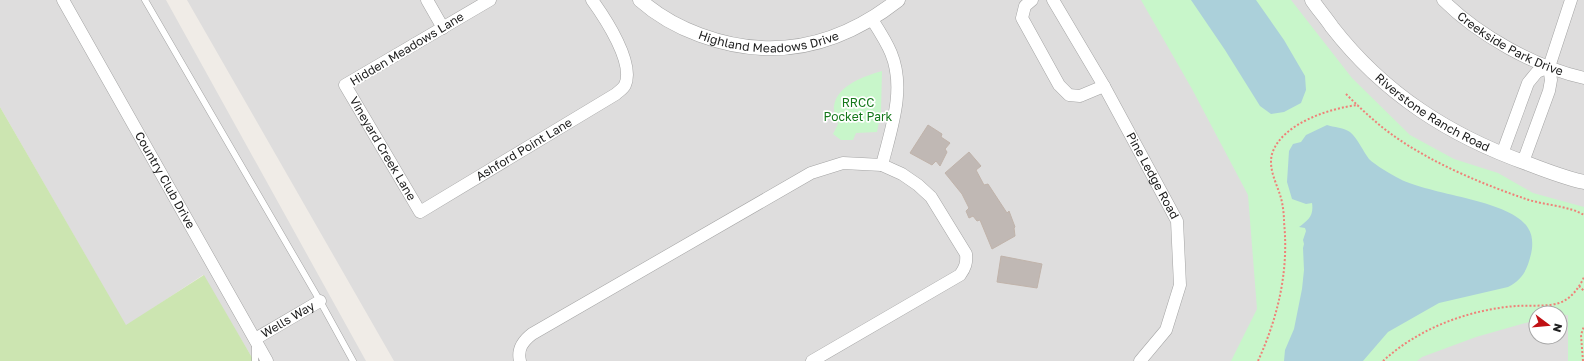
<svg xmlns="http://www.w3.org/2000/svg" width="1584" height="361" viewBox="0 0 1584 361" font-family="'Golos Text',sans-serif">
<style>
.residential{fill:#dedddd;fill-rule:evenodd}
.grass{fill:#cce5b1}
.park{fill:#c8f6ca}
.water{fill:#abd0da}
.building{fill:#c0b8b4;stroke:#c0b3aa}
.lines{fill:none;stroke-linecap:round;stroke-linejoin:round}
.service-casing{stroke:#a4a4a4;stroke-width:7}
.minor-casing{stroke:#a4a4a4;stroke-width:13}
.tertiary-casing{stroke:#a4a4a4;stroke-width:15}
.path{stroke:#ef8178;stroke-width:2;stroke-dasharray:2 2;stroke-linecap:butt}
.service{stroke:#fff;stroke-width:6}
.minor{stroke:#fff;stroke-width:12}
.tertiary{stroke:#fff;stroke-width:14}
.labels{text-anchor:middle;stroke-width:3.5;stroke-linejoin:round;paint-order:stroke}
.street-label{font-size:12px;fill:#202020;stroke:#fff}
.park-label{font-size:12px;fill:#14771a;stroke:#fff}
</style>
<rect width="100%" height="100%" fill="#f0ece7"/>
<path class="residential" d="M0,0H166L366,361H254L203,275L126,326L0,107Z
M187,0H1584V361H394ZM1536,313H1560V337H1536Z"/>
<path class="grass" d="M0,107L126,325L204,275L254,361H0Z"/>
<path class="park" d="M1141,0H1291L1352,78L1410,135L1454,159L1498,173L1533,193L1584,207V361H1568V315L1560,316V313H1536V320L1476,337L1422,357L1417,361H1231L1257,309L1248,195L1192,89Z
M882,71L881,112L877,132L856,133L853,140H841L833,134L838,124C837,119 833,112 834,106C837,85 865,76 882,71Z"/>
<path class="water" d="M1191,0H1256L1284,40L1305,76L1306,90L1301,103L1284,112L1271,114L1260,106L1225,50Z
M1327,125C1333,127 1345,128 1350,132C1358,139 1363,151 1369,159C1375,165 1392,175 1400,179C1430,195 1512,200 1528,228C1533,235 1533,246 1531,254C1527,270 1523,279 1508,287L1439,303L1388,332L1363,361H1284L1285,350L1294,329L1302,289L1304,270L1303,248L1304,244L1303,240L1306,231L1305,228L1299,227C1308,220 1314,216 1312,203L1306,204L1292,199L1287,182L1289,151L1293,144L1301,142L1306,135Z"/>
<path class="building" d="M928,125L942,134L941,137L950,143L945,149L947,152L940,166L936,161L932,165L910,153Z
M969,152L981,166L976,170L984,185L988,184L1007,213L1009,211L1015,227L1014,228L1015,236L992,249L980,220L977,221L973,216L969,218L966,211L969,208L962,194L945,173Z
M1001,256L1042,264L1037,288L997,282Z"/>
<g class="lines">
<defs>
<path id="service" d="M145,0L320,301L353,361
M255,345V361"/>
<g id="minor">
<path id="s1" d="M63,0L267,361"/>
<path d="M427,0L443,28"/>
<path id="s2" d="M490,0L345,85L420,212L616,94C619,91 623,89 625,85C635,63 605,18 592,0"/>
<path d="M1032,0L1025,6L1022,18L1059,85L1069,95L1080,96L1104,86"/>
<path id="s3" d="M1053,0L1104,86L1177,221L1180,285L1166,330L1140,361"/>
<path id="s4" d="M1443,0C1478,35 1535,67 1584,78"/>
<path d="M1502,154L1528,83L1537,72L1549,67"/>
<path d="M1523,162L1549,91L1551,80L1549,67L1571,0"/>
<path id="s5" d="M255,339L320,301"/>
<path d="M520,361C517,349 523,341 532,334L811,173L843,163L882,165C891,129 906,89 891,53C886,41 878,29 871,18"/>
<path d="M812,361L960,275C965,268 967,263 966,254L931,197L918,185L902,174L882,165"/>
</g>
<g id="tertiary">
<path id="s6" d="M640,0C658,16 678,27 700,35C773,62 838,47 898,0"/>
<path id="s7" d="M1312,0C1318,9 1326,18 1332,27C1384,94 1450,136 1529,164C1547,171 1565,178 1584,182"/>
</g>
</defs>
<use href="#service" class="service-casing"/>
<use href="#minor" class="minor-casing"/>
<use href="#tertiary" class="tertiary-casing"/>
<path class="path" d="M1346,94C1361,109 1377,124 1394,136C1432,163 1482,184 1526,199C1543,205 1570,206 1584,215
M1579,286L1584,291
M1258,361C1278,317 1289,271 1284,222C1284,214 1283,206 1281,198C1277,184 1268,169 1272,154C1281,124 1330,108 1358,105
M1383,361C1419,328 1468,310 1516,306C1530,305 1546,307 1559,303C1571,299 1579,288 1584,277
M1583,361L1581,335L1584,326"/>
<use href="#service" class="service"/>
<use href="#minor" class="minor"/>
<use href="#tertiary" class="tertiary"/>
</g>
<g class="labels">
<g class="street-label">
<text dy="4" stroke="none"><textPath href="#s6" startOffset="140">Highland Meadows Drive</textPath></text>
<text dy="4" stroke="none"><textPath href="#s4" startOffset="81">Creekside Park Drive</textPath></text>
<text transform="translate(407 49) rotate(-31)" y="4">Hidden Meadows Lane</text>
<text dy="4" stroke="none"><textPath href="#s7" startOffset="167">Riverstone Ranch Road</textPath></text>
<text dy="4" stroke="none"><textPath href="#s2" startOffset="242">Vineyard Creek Lane</textPath></text>
<text dy="4" stroke="none"><textPath href="#s2" startOffset="437">Ashford Point Lane</textPath></text>
<text dy="4" stroke="none"><textPath href="#s3" startOffset="202">Pine Ledge Road</textPath></text>
<text dy="4" stroke="none"><textPath href="#s1" startOffset="207">Country Club Drive</textPath></text>
<text dy="4" stroke="none"><textPath href="#s5" startOffset="38">Wells Way</textPath></text>
</g>
<g class="park-label">
<text x="858" y="107">RRCC<tspan x="858" dy="14">Pocket Park</tspan></text>
</g>
</g>
<g transform="translate(1548 325) rotate(106)"><circle r="19" fill="#ffffff" stroke="#a6a6a6"/>
<path d="M0-3L7 15L0 10L-7 15Z" fill="#c01014"/>
<text y="-6" font-size="11" font-weight="bold" text-anchor="middle" fill="#202020">N</text>
</g>
</svg>
